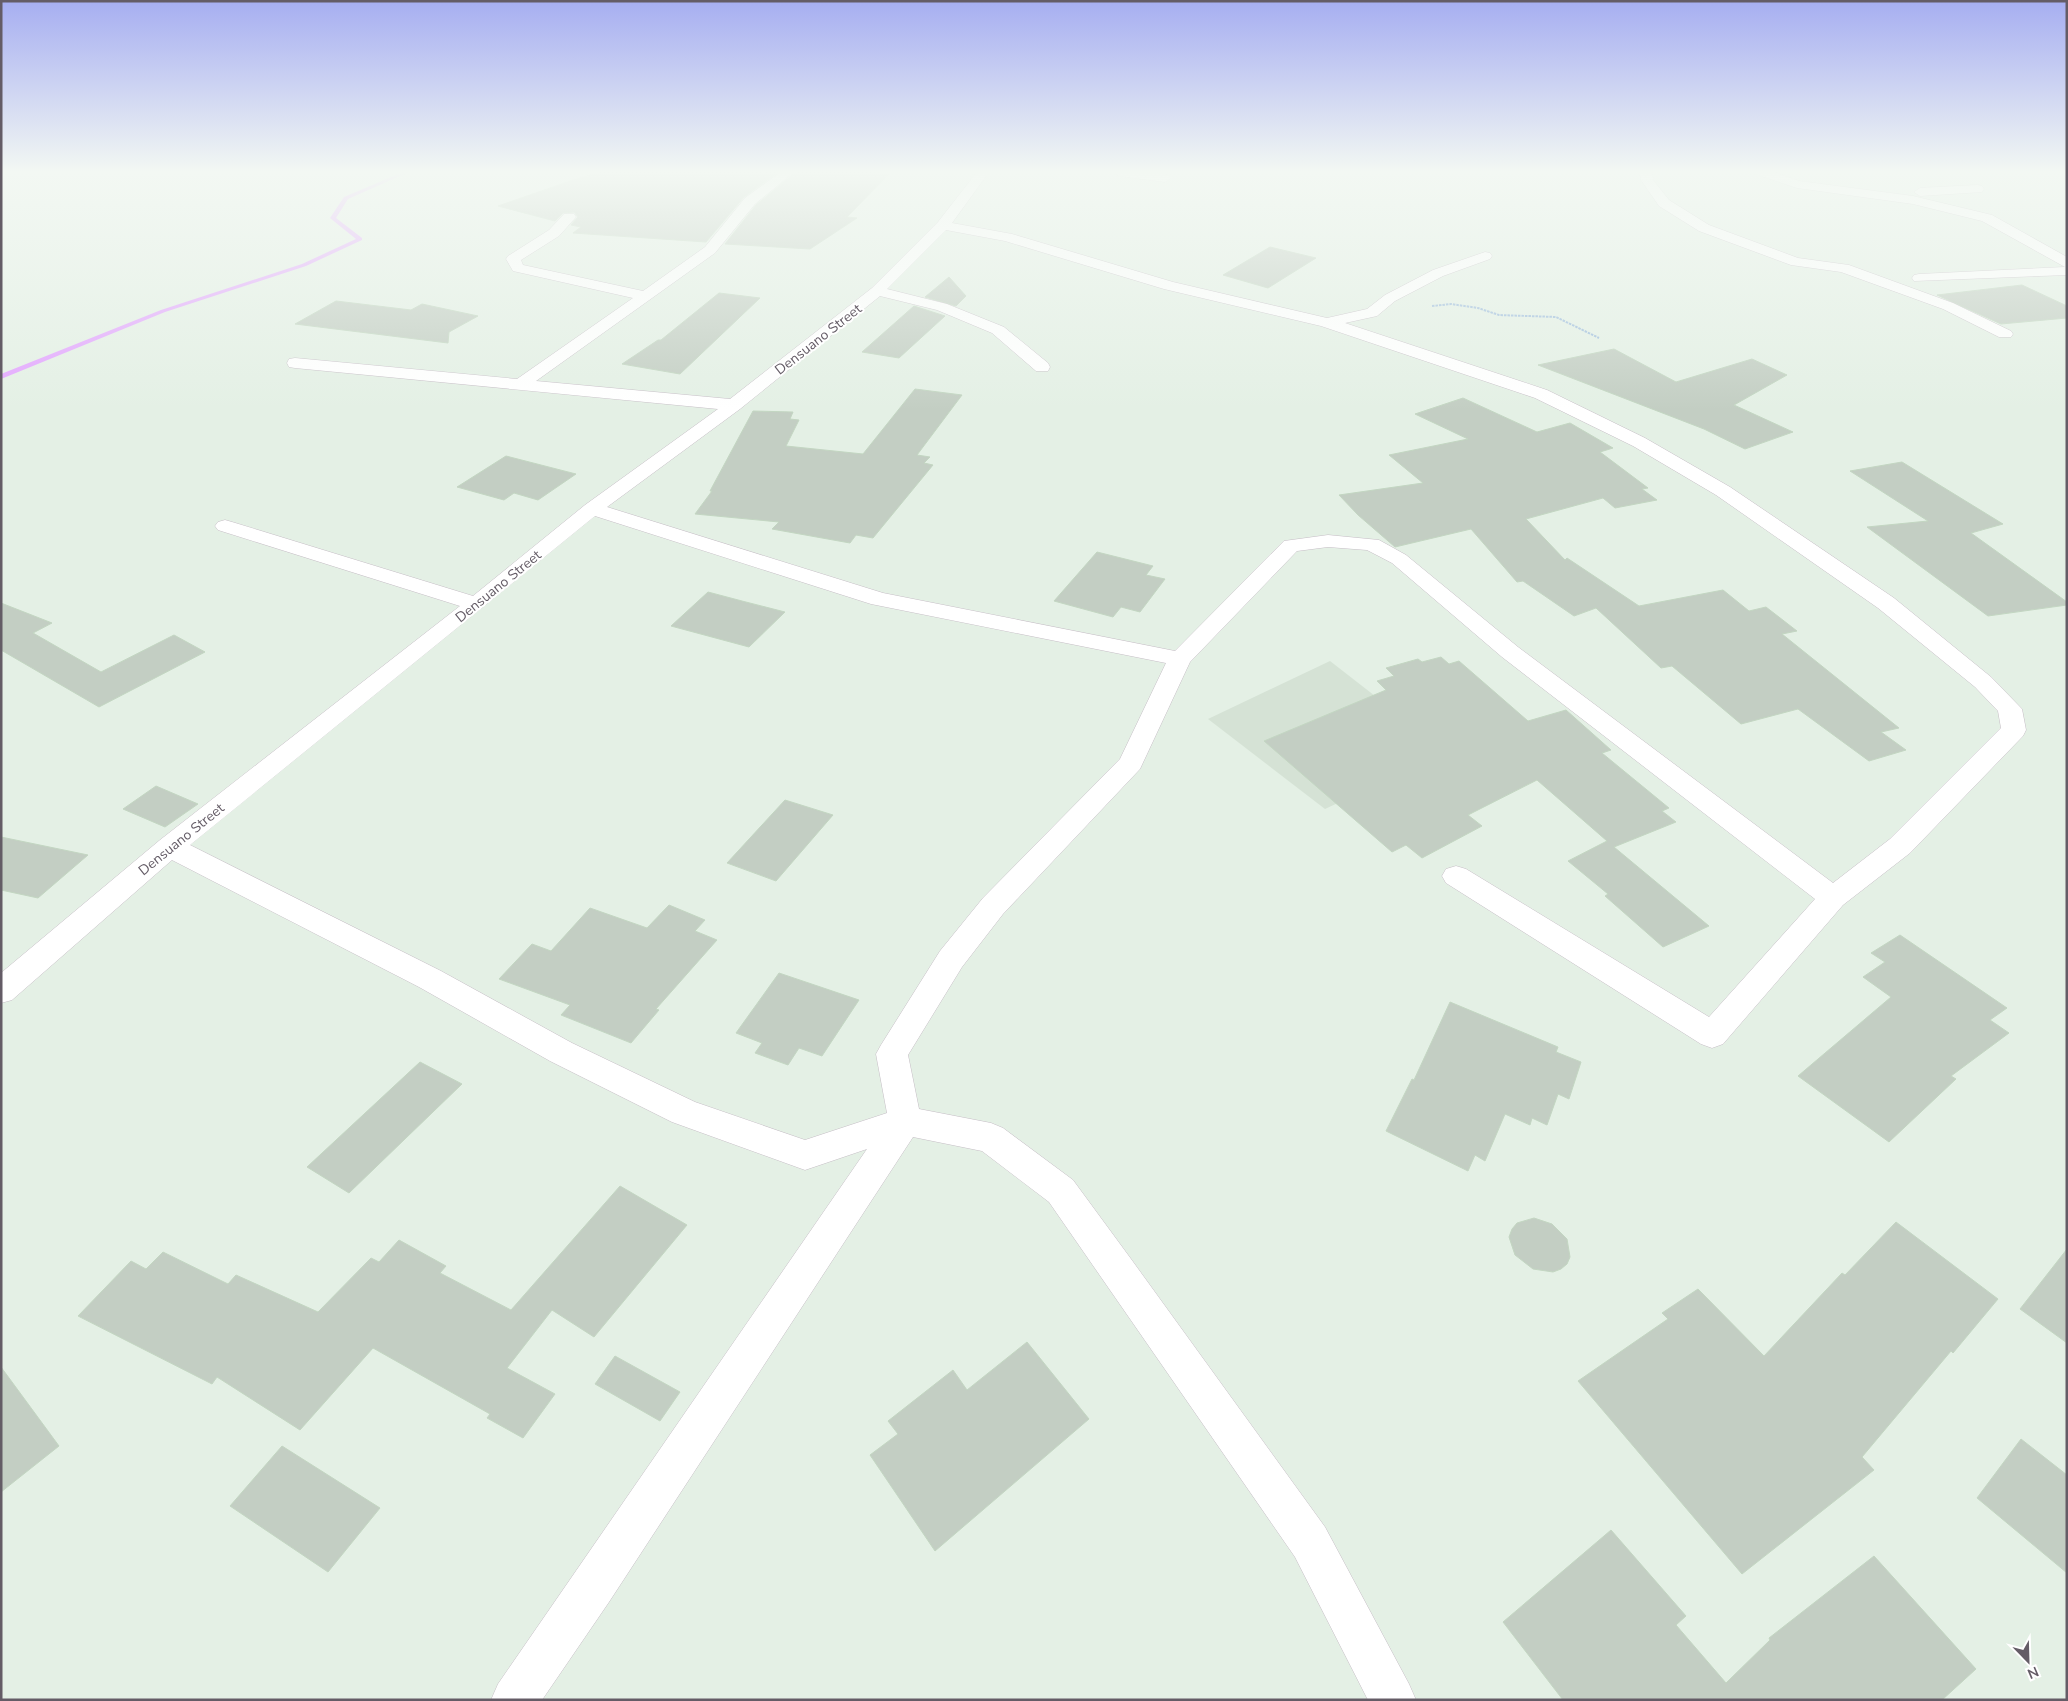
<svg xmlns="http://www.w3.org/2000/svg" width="2068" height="1701" viewBox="0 0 2068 1701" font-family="'Nunito Sans',sans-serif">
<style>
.education{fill:#d5e2d5}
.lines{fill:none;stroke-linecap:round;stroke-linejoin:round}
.stream{fill:#e3a5ff;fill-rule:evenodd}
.building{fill:#c3cec3;stroke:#c3d6c2}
.minor-casing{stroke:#c6bec6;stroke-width:1}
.path{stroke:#a0bedd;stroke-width:2;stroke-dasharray:2.5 1;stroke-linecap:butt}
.minor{fill:#fff;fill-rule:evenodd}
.labels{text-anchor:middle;stroke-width:4;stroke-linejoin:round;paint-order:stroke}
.far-street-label{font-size:14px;fill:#645c66;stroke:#fff}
</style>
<rect width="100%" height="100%" fill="#e4f0e5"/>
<path class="education" d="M1330,661L1447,752L1325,809L1208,719Z"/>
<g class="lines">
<path class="stream" d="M403,172H409L348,199L336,218L362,238V240L306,266L165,312L1,379V374L161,310L302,264L356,239L330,218L344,197Z"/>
</g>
<path class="building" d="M601,172H778L744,197L706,242L573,233L581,227L571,225L578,217L574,212L563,213L555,221L498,206L576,179Z
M796,172H859L889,174L847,217L857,218L810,249L725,244L756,205Z
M1270,247L1316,258L1268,288L1223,275Z
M949,277L966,296L956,306L925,297Z
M2022,285L2067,306V318L2001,324L1937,295Z
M719,293L760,298L680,374L622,364L658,340H661Z
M336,301L411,310L422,304L478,316L449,332L448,343L295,324Z
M914,306L945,316L899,358L862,352Z
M1614,349L1676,382L1752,359L1787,375L1734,405L1793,432L1745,449L1704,429L1538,365Z
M915,389L962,395L917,455L930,457L924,463L933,465L873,538L856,535L850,543L772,529L779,522L695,514L712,491H710L753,411L793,412L790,419L799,420L786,446L863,454Z
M1463,398L1537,432L1570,423L1613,448L1600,452L1648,488L1642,489L1657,500L1615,508L1603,498L1526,519L1565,560L1567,558L1639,606L1723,590L1749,611L1766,607L1797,631L1782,634L1899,728L1881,732L1906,750L1869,761L1798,709L1741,724L1672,666L1661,668L1596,608L1574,616L1523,581L1517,582L1471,529L1395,547L1358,515L1339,495L1423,483L1389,455L1468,439L1415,414Z
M506,456L576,474L538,500L514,493L504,500L457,487Z
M1902,462L2003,524L1971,533L2067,602V605L1988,616L1867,527L1928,521L1850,471Z
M1097,552L1153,566L1146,575L1165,579L1140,612L1121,607L1113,617L1054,601Z
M708,592L742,601L785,612L749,647L671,626Z
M1,603L52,623L33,633L101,672L174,635L205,652L99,707L1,650Z
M1441,657L1449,664L1459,661L1528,721L1566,710L1611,750L1602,753L1669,808L1662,811L1676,822L1614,847L1709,926L1663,947L1605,896L1608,894L1568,861L1607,841L1537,780L1468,815L1482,826L1422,858L1406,845L1392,852L1264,741L1386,690L1377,681L1394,676L1386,668L1418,659L1422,662Z
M156,786L198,804L165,827L123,809Z
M785,800L833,815L776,881L727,863Z
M1,837L88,855L38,898L1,890Z
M669,905L705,920L695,931L717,940L656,1009L659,1010L631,1043L561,1015L570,1005L499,979L532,944L551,951L590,908L647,928Z
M1900,935L2007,1008L1990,1020L2009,1033L1951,1076L1956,1079L1889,1142L1798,1076L1891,997L1863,977L1885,962L1871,953Z
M779,973L859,1000L822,1056L799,1048L788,1065L755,1053L762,1043L736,1033Z
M1450,1002L1558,1047L1556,1052L1581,1062L1569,1099L1558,1094L1547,1125L1532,1118L1530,1125L1505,1114L1485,1161L1475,1155L1468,1171L1386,1131L1412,1079L1414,1080Z
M420,1062L462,1084L349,1193L307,1167Z
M620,1186L687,1225L594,1337L552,1310L507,1368L555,1394L523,1438L487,1418L490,1414L373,1348L300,1430L217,1377L212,1384L78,1316L131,1261L146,1269L163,1252L228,1284L236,1275L318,1312L371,1258L379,1262L399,1240L446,1266L440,1273L511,1310Z
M1534,1218L1552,1224L1567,1239L1570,1257L1567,1264L1561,1269L1553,1272L1533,1269L1515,1255L1509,1237L1512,1229L1517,1223Z
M1896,1222L1998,1299L1953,1353L1951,1351L1862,1457L1874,1470L1742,1574L1578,1381L1668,1319L1662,1313L1698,1289L1764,1356L1842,1273L1845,1275Z
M2067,1249V1343L2020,1309Z
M1027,1342L1089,1419L935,1551L870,1455L898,1434L888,1421L953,1370L967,1390Z
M615,1356L680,1392L660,1421L595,1384Z
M1,1367L59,1446L1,1492Z
M2021,1439L2067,1475V1573L1977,1498Z
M282,1446L380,1508L328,1572L230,1506Z
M1611,1530L1686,1616L1676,1625L1726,1683L1770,1640L1769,1638L1874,1556L1976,1669L1942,1700H1563L1503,1622Z"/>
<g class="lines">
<defs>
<path id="minor" d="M781,172H794L755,204L715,253L536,381L730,399L872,288L938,222L977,172H989L952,223L1012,234L1173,282L1327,318L1367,309L1385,295L1433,270L1485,252L1490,253L1492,256L1490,259L1443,276L1395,301L1377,316L1345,323L1547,390L1645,438L1730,487L1894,598L1991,677L2022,709L2026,730L2023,736L1910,853L1843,905L1723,1044L1712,1048L1701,1044L1446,883L1442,876L1446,869L1456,866L1466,869L1709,1017L1815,899L1502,657L1392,563L1367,550L1328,547L1297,551L1190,662L1140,769L1003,914L962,967L908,1055L919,1109L991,1123L1003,1128L1073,1180L1131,1259L1325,1527L1409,1684L1416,1700H1368L1295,1557L1049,1202L982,1151L913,1137L609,1602L542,1700H491L498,1684L867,1149L805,1170L672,1122L550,1061L419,987L172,860L12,1000L1,1003V973L160,840L460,606L218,530L215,526L218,522L225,520L232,522L473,596L585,505L718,409L295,368L289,367L287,363L289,359L295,358L517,379L633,298L513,271L506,259L508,256L549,230L564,214H574L576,217L559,236L521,260L523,265L643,291L705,247L745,198ZM946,230L1005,241L1164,289L1321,326L1535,398L1633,446L1716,495L1878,608L1975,687L1998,711L2001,728L1890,839L1833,883L1518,647L1406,555L1379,540L1328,535L1284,541L1175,651L883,593L607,507L740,409L880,296L937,310L992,333L1036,371H1048L1050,367L1048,363L1004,327L947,304L887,289ZM595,516L871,604L1166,663L1120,759L983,898L940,951L881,1045L876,1054L887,1113L805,1140L695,1102L572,1043L441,971L190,845Z
M1113,172C1125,171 1163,169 1171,178L1165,182L1119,176Z
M1640,172H1652L1653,180L1669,200L1709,225L1798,258L1849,265L1953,303L2011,331L2013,334L2011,337H1999L1943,309L1841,272L1791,265L1699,231L1659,206L1641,180Z
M1756,172H1773L1799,181L1913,196L1992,215L2067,257V275L1914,281L1912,278L1914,275L1919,274L2065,267L1982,221L1913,204L1797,188L1758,175Z
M1978,185L1982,186L1984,189L1982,192L1920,196L1914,192L1920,188Z"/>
</defs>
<use href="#minor" class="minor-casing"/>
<path class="path" d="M1432,306L1451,304L1478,308L1499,315L1556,317L1599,338"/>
<use href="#minor" class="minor"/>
</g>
<linearGradient id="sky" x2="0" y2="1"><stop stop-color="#a6aef1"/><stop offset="0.42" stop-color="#f3f8f3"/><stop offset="1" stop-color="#f3f8f3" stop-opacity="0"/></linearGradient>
<rect width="2068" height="410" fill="url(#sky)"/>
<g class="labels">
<g class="far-street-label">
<text transform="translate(818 339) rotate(-38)" y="5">Densuano Street</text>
<text transform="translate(498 586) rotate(-39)" y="5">Densuano Street</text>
<text transform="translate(181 839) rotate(-39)" y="5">Densuano Street</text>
</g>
</g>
<rect width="2068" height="1701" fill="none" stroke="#645c66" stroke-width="5"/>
<g transform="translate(2028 1661) rotate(157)" stroke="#ffffff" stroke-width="4" paint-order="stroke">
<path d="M0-4L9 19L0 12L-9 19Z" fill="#645c66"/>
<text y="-8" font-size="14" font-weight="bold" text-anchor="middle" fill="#645c66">N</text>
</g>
</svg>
